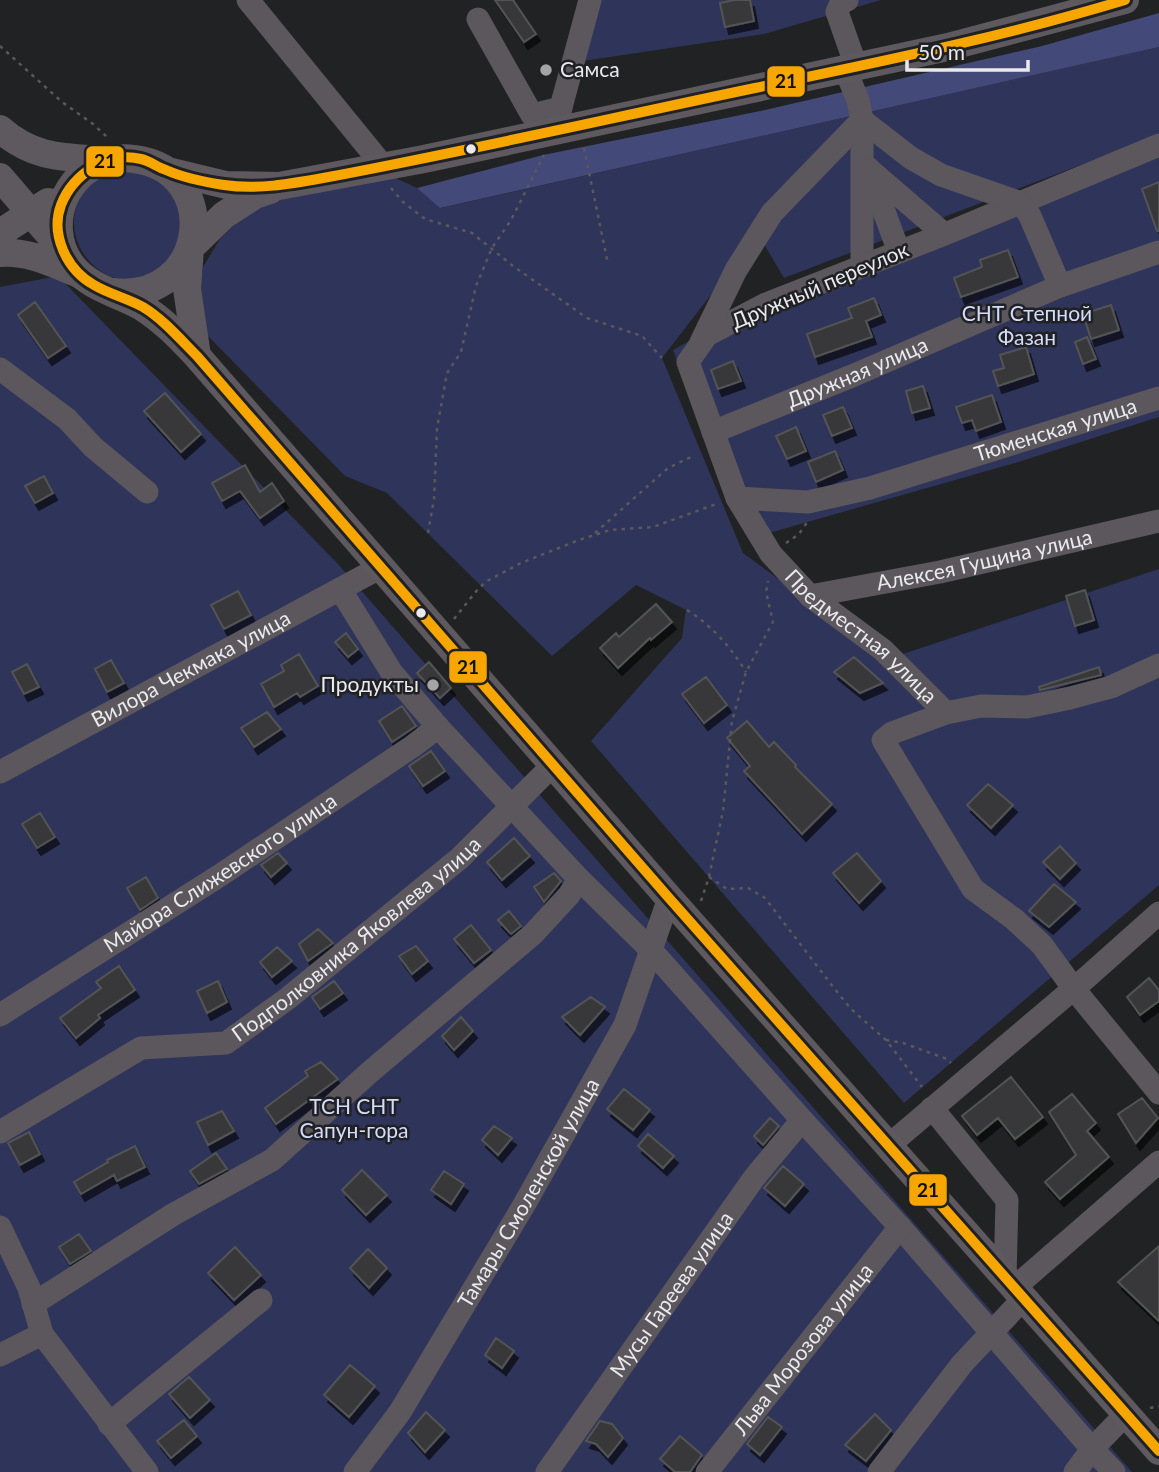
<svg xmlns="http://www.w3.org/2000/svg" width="1159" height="1472" viewBox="0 0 1159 1472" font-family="Lato,sans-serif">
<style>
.green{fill:#2f345a}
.forest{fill:#434a79}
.building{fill:#38393a;stroke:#535454;stroke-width:2;filter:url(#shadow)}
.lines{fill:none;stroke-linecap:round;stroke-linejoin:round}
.path{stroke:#5b585b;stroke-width:2.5;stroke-dasharray:3.5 5;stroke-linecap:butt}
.minor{stroke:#5c575d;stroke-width:23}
.major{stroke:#5e585f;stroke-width:28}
.bus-1-casing{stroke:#202124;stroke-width:16}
.bus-1{stroke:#f7a600;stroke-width:10}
.poi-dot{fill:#a4a4a6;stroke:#202124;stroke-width:2.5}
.bus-dot{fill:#eaeaec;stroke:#202124;stroke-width:2.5}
.labels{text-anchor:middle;stroke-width:5;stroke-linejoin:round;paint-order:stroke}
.poi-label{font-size:21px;fill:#eaeaec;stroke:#202124;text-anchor:start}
.street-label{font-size:21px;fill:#eaeaec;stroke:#202124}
.park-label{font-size:21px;fill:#d4dcfe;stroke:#202124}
.line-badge{stroke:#202124;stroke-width:2.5}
.pale-badge-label{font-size:19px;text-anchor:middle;font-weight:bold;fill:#111}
</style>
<defs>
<filter id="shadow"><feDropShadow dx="4" dy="7" stdDeviation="0" flood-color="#0009"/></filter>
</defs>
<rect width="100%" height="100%" fill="#212223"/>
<path class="green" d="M600,0H881L764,34L583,61Z
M1159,47V417L1015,463L751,538L734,511L673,350L777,292L1141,142L784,278L758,234L662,358L743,553L888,659L1159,569V885L904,1103L591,741L682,638L686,610L636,585L552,656L387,493L345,476L207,335L198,301L203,267L220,239L248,210L276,197L389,175L417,188L441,208Z
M136,164L183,196L179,254C170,261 159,272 148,276C102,297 51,235 85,191C89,186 93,177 99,174C108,168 125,167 136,164Z
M58,276L338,564L1132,1472H0V287Z"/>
<path class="forest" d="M1159,13V47L440,208L417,188L543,155L765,110L1042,46Z"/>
<path class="building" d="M495,0H513L536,34L524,42Z
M734,0H750L754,21L725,27L720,3Z
M1159,182V231H1157L1142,189Z
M1008,250L1018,277L961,297L954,278L982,267L980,260Z
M874,298L881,315L866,321L872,337L815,357L807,334L852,318L848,308Z
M35,302L66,346L48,358L18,315Z
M1111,305L1119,330L1091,339L1083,314Z
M1087,337L1096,359L1083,364L1075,342Z
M1026,347L1034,374L998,386L993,371L1004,368L1000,355Z
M733,361L741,381L718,389L711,370Z
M923,386L930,408L912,413L906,391Z
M165,393L201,434L181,452L144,411Z
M992,395L1001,422L976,431L972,420L962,423L956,407Z
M843,407L852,428L832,436L823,415Z
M796,427L806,451L787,459L776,436Z
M835,451L843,470L816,482L808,462Z
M245,465L260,492L272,483L284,501L260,518L240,491L222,501L212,483Z
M44,476L53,493L35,503L25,486Z
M1085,590L1094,620L1075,626L1066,596Z
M238,591L251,615L224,629L211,605Z
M656,604L672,622L651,640L650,638L618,668L600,648L616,633L619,637Z
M346,633L358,649L348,657L335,642Z
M299,654L318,686L300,697L297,693L274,707L261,684L284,671L281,665Z
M854,657L883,683L860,693L834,672Z
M111,660L124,683L107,692L95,669Z
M429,662L451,688L440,698L417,673Z
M27,664L39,687L24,694L12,672Z
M1099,667L1101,675L1040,690L1039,687Z
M706,677L727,705L704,723L682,694Z
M402,706L416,726L392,742L379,721Z
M267,712L281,729L254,747L241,728Z
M747,721L769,747L774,742L796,765L795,767L832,804L802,834L744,771L750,766L727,738Z
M431,751L445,771L423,786L409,766Z
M988,784L1013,805L991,828L967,805Z
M40,813L55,837L37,848L22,824Z
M514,838L530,856L502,880L487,862Z
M1060,846L1076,863L1060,879L1043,862Z
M278,853L287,863L271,877L261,865Z
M857,853L881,881L859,903L833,873Z
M554,873L561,881L544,902L534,887Z
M146,877L158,898L140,910L127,888Z
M1054,884L1076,902L1049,927L1029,911Z
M509,911L521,926L511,934L498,920Z
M471,925L491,950L474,963L454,939Z
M318,929L333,943L308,961L299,944Z
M416,946L428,961L412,974L399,956Z
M277,947L292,961L272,977L260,962Z
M119,966L135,990L98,1015L100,1018L76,1038L60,1018L101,988L96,982Z
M1149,978L1159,990V1001L1140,1015L1127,997Z
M218,981L227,1002L207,1013L197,991Z
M334,981L343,993L320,1009L312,997Z
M591,997L605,1007L580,1035L562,1017Z
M461,1017L473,1031L454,1050L442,1036Z
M321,1062L338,1079L276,1124L265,1108L308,1076L305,1071Z
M1011,1077L1043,1117L1015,1139L998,1118L977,1135L962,1116Z
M624,1089L650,1110L633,1130L607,1109Z
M1072,1094L1096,1123L1087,1131L1109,1157L1060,1199L1045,1182L1076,1155L1049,1112Z
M1142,1098L1158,1118L1136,1143L1118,1114Z
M222,1111L234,1131L208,1145L197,1122Z
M770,1118L779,1126L763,1145L754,1136Z
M494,1126L512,1138L498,1155L482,1140Z
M29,1132L40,1154L20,1165L8,1143Z
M648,1134L674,1156L663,1168L638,1146Z
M135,1146L145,1167L117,1181L114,1175L81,1194L74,1182L108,1162L107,1160Z
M216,1153L227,1169L199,1184L190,1171Z
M783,1166L804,1184L785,1206L764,1188Z
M362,1170L387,1195L366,1215L342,1190Z
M444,1171L464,1184L451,1204L431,1190Z
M79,1234L91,1251L70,1264L59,1247Z
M1159,1246V1321L1118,1282Z
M235,1247L261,1275L234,1300L208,1273Z
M368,1249L387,1268L369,1288L350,1268Z
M496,1338L514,1351L502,1368L485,1355Z
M350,1365L375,1386L349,1417L324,1395Z
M189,1377L210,1400L190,1418L169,1394Z
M426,1412L445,1430L425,1452L408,1433Z
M875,1414L891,1430L866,1461L845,1445Z
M768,1417L782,1427L760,1455L747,1444Z
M184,1420L197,1436L171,1458L157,1441Z
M600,1421L612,1424L623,1438L608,1457L596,1444L586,1441Z
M680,1436L702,1455L690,1472H675L660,1459Z"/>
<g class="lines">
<path class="path" d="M0,46L62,102L93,124L107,137
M584,148L608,264
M391,188L403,202L425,219L472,233L513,266L587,318L642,336L662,358
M428,533L434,499L437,428L447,373L461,352L476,286L492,248L511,220L544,155
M595,533L668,468L695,455
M786,543L799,534L808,521
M687,610C711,625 731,647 746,672
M454,619L478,589L487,581L521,563L579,540L610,530L653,527L719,503
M709,877L727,889L748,888L765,898L834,988L851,1009L886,1040L922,1087
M701,901L709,877L723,811L732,721L746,672L773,622L766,592L768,581
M886,1040L903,1043L947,1059L951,1063
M1150,1408L1159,1406"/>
<g class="minor">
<path d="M248,0L384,167"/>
<path d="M847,0L841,3L837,12L856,66"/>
<path d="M478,19L532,115L561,108"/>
<path d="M845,69L858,100L862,120V266"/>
<path d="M557,122L590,0"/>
<path id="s1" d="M1159,145L950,232L766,304L707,335L688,362L737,498L771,554L810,596L883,650L946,713L892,733L883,740L973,889L1014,919L1042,945L1074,989L1159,1093"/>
<path d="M868,168L899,252"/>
<path d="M871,171L944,234"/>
<path d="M701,342L736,270L772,213L862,120L911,158L941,175L1021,203L1030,216L1060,286"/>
<path d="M0,369L67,419L93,447L147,492"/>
<path id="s2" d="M713,432L852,376L1060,286L1159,252"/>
<path id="s3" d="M737,498L808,502L870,488L1159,398"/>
<path d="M340,589L392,673L438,727L579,879L650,949L802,1120L900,1227L1092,1449L1114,1472"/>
<path id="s4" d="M810,596L940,572L1159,521"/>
<path d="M946,713L981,706L1027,707L1070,698L1111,687L1159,665"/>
<path id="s5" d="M0,772L381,567"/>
<path id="s6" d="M0,1015L219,876L413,746L438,727"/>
<path d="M932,1108L1007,1200L1005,1278"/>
<path id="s7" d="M0,1132L141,1048L226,1043L287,999L460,858L553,765"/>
<path d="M888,1146L1085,979L1159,913"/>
<path d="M0,1227L29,1288L42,1334L147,1472"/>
<path d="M1014,1288L1159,1162"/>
<path d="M33,1304L174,1214L272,1160L370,1072L533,934L569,895L579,879"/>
<path d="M0,1355L42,1334"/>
<path d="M109,1424L261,1300"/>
<path id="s8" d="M355,1472L400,1412L524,1205L625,1025L669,898"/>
<path id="s9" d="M547,1472L754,1178L802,1120"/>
<path id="s10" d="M707,1472L900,1227"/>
<path d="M879,1472L962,1364L1023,1299"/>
<path d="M1075,1472L1092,1449L1126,1414"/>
</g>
<path class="major" d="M0,129C34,159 64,157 107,160
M168,171L226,185L279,186L424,159L948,47L1125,0
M0,177L61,248
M0,233L48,202
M0,253C29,251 52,263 79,274
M113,292C208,303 224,170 134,159C115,156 94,163 80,176C49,207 52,257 89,281C105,292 125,297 142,307C163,320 180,338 197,356L669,898L1159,1451
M197,356L187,289L190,248L224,215L255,195L270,190"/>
<defs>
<path id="bus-1" d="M1125,0C1003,37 879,62 755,88C611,118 468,151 323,178C290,184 257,190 224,185C204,182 184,178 166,170C157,167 150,161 141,159C108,151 73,174 61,205C50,235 67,270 94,285C109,294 127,298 143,307C163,319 180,339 197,356L669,898L1159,1451"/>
</defs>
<use href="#bus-1" class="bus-1-casing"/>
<use href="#bus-1" class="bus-1"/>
</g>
<g class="poi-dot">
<circle cx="546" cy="70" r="7"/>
<circle cx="433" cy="685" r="7"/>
</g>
<g class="bus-dot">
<circle cx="471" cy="149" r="6"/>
<circle cx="421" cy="613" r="6"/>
</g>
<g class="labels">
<g class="poi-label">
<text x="560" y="77">Самса</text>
<text x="419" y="692" text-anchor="end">Продукты</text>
</g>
<g class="street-label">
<text transform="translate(820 286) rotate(-23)" y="7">Дружный переулок</text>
<text dy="7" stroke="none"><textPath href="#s2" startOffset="156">Дружная улица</textPath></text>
<text dy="7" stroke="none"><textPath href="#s3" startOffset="329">Тюменская улица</textPath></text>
<text dy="7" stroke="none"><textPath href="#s4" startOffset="178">Алексея Гущина улица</textPath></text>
<text dy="7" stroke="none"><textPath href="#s1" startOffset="856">Предместная улица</textPath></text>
<text dy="7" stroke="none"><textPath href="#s5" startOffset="217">Вилора Чекмака улица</textPath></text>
<text dy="7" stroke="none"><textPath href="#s6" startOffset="262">Майора Слижевского улица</textPath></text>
<text dy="7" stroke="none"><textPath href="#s7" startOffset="416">Подполковника Яковлева улица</textPath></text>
<text dy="7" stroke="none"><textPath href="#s8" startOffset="329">Тамары Смоленской улица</textPath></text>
<text dy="7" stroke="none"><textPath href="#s9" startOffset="217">Мусы Гареева улица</textPath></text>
<text dy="7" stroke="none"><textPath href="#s10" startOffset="156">Льва Морозова улица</textPath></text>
</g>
<g class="park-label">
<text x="1027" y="321">СНТ Степной<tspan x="1027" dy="24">Фазан</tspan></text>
<text x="354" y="1114">ТСН СНТ<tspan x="354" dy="24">Сапун-гора</tspan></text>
</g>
</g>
<g class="line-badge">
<rect x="766" y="65" width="40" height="33" rx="7" fill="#f7a600"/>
<rect x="85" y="145" width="40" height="33" rx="7" fill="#f7a600"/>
<rect x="448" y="650" width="40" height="34" rx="7" fill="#f7a600"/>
<rect x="908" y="1173" width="40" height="34" rx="7" fill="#f7a600"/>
</g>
<g class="pale-badge-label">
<text x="786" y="88">21</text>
<text x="105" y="168">21</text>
<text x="468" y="674">21</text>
<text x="928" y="1197">21</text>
</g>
<path d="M907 60v10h121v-10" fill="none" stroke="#eaeaec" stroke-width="3.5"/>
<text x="918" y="60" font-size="21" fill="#eaeaec" stroke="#202124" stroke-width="5" paint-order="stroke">50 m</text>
</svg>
